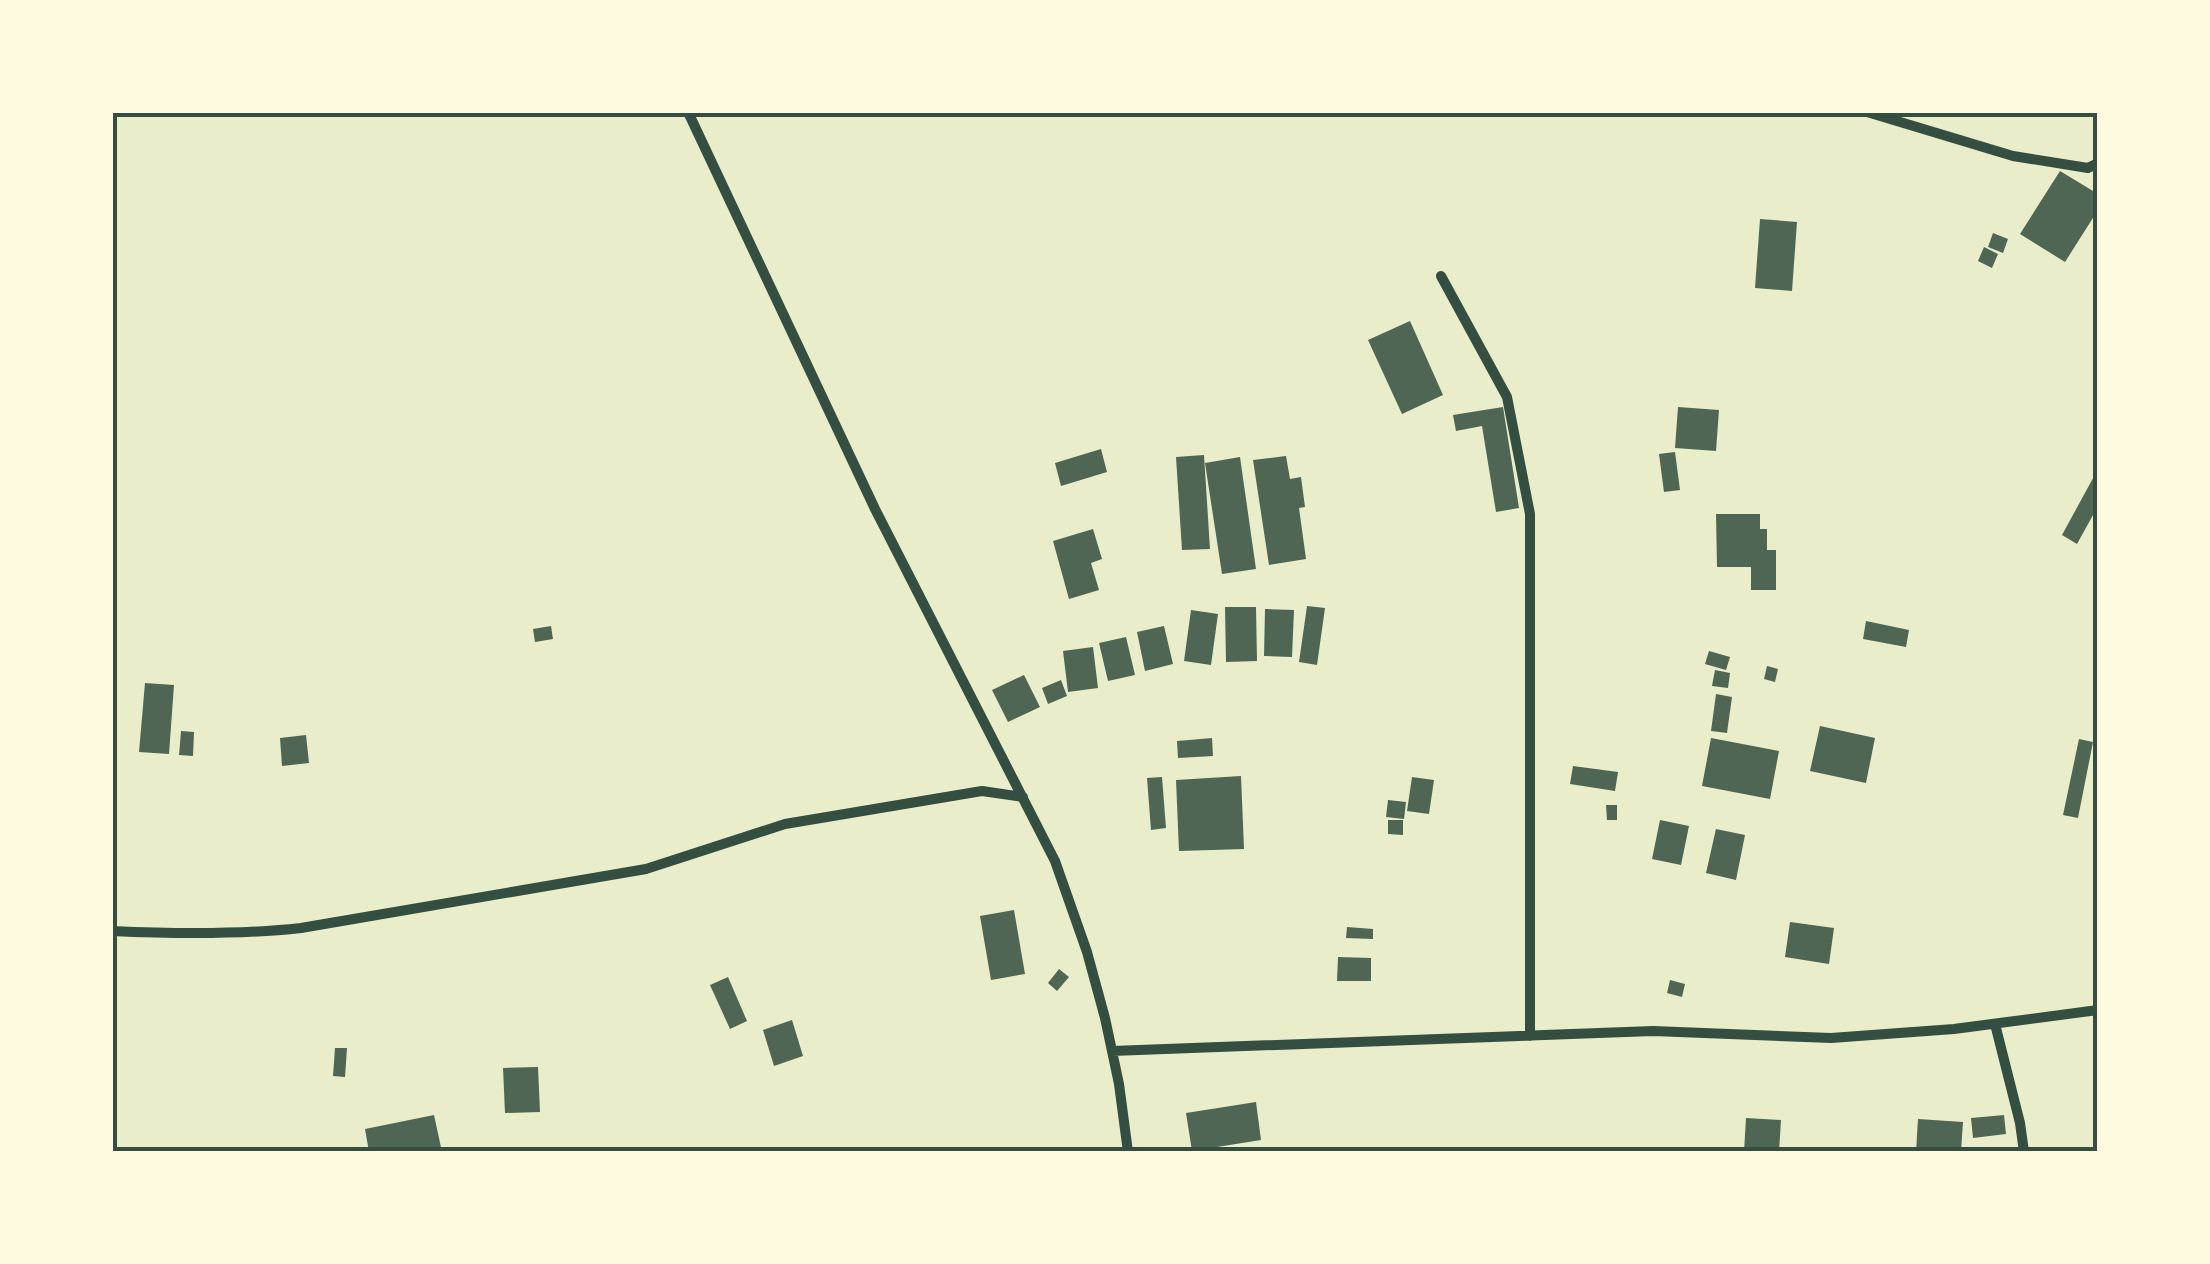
<svg xmlns="http://www.w3.org/2000/svg" width="2210" height="1264" viewBox="0 0 2210 1264" font-family="Ubuntu,sans-serif">
<style>
.building{fill:#4f6655}
.lines{fill:none;stroke-linecap:round;stroke-linejoin:round}
.minor{stroke:#344e41;stroke-width:10}
.neatline{fill:none;stroke:#344e41;stroke-width:4}
</style>
<rect width="100%" height="100%" fill="#e9edc9"/>
<path class="building" d="M2060,171L2098,194V210L2065,262L2020,234Z
M1760,219L1797,222L1792,291L1755,288Z
M1993,233L2008,239L2003,253L1988,247Z
M1984,247L1998,254L1992,268L1978,261Z
M1410,321L1443,395L1402,414L1368,340Z
M1503,407L1519,508L1496,512L1482,426L1456,431L1453,415Z
M1678,407L1719,410L1716,451L1675,448Z
M1101,449L1107,472L1061,486L1055,463Z
M1675,452L1680,490L1664,492L1659,454Z
M1204,455L1210,549L1182,550L1176,457Z
M1286,456L1290,479L1301,477L1305,507L1299,508L1306,559L1269,565L1253,460Z
M1240,457L1256,569L1222,574L1205,463Z
M2098,469V506L2077,544L2062,535Z
M1716,514H1760V529H1767V550H1776V590H1751V567H1717Z
M1093,529L1102,559L1091,563L1099,590L1069,599L1053,541Z
M1307,606L1325,608L1317,665L1299,662Z
M1225,607H1256L1257,661L1226,662Z
M1265,609L1294,610L1292,657L1264,656Z
M1191,610L1218,614L1211,665L1184,661Z
M1866,621L1909,630L1906,647L1863,639Z
M551,626L553,639L535,642L533,629Z
M1164,626L1173,664L1145,671L1137,632Z
M1126,637L1135,675L1108,681L1099,643Z
M1093,647L1098,688L1068,692L1063,651Z
M1709,651L1730,657L1726,670L1705,664Z
M1767,666L1778,669L1775,682L1764,679Z
M1715,670L1730,673L1728,688L1712,686Z
M1024,675L1040,707L1008,722L992,690Z
M1061,680L1067,696L1048,704L1042,688Z
M145,683L174,685L169,754L139,752Z
M1716,694L1732,697L1727,733L1711,731Z
M1820,726L1875,738L1866,783L1810,771Z
M181,731L194,732L193,756L179,755Z
M306,735L309,763L282,766L280,738Z
M1212,738L1213,756L1178,758L1177,741Z
M1711,738L1779,751L1770,799L1702,786Z
M2079,739L2093,742L2078,818L2063,815Z
M1573,766L1618,772L1615,791L1570,784Z
M1241,776L1244,849L1179,851L1176,780Z
M1162,777L1166,828L1151,830L1147,778Z
M1412,777L1434,780L1429,814L1407,811Z
M1388,800L1406,802L1404,819L1386,817Z
M1606,805H1617V820H1607Z
M1388,820H1403V835L1388,834Z
M1660,820L1689,826L1681,865L1652,859Z
M1716,829L1745,835L1736,880L1706,873Z
M1014,910L1025,974L991,980L980,916Z
M1790,922L1834,928L1829,964L1785,957Z
M1347,927L1373,929V939L1346,938Z
M1338,957L1371,958V981H1337Z
M1059,969L1069,977L1057,991L1048,983Z
M728,977L747,1021L730,1029L710,985Z
M1670,980L1685,984L1682,997L1667,993Z
M792,1020L803,1056L774,1066L763,1030Z
M335,1048H347L345,1077L333,1076Z
M538,1067L540,1112L505,1113L503,1068Z
M1256,1102L1261,1140L1192,1151L1186,1113Z
M434,1115L442,1152H369L365,1129Z
M2004,1115L2006,1134L1973,1138L1971,1118Z
M1746,1118L1781,1120L1779,1152H1744Z
M1918,1119L1963,1122L1961,1152H1916Z"/>
<g class="lines">
<path class="minor" d="M688,112L875,509L1055,861L1087,952L1105,1018L1119,1084L1128,1152
M1867,112L2013,156L2088,168L2098,163
M1441,276L1507,397L1530,514V1036
M112,931C176,934 238,935 301,928L646,869L785,824L982,791L1023,797
M1995,1024L2020,1123L2024,1152
M1112,1051L1653,1031L1831,1038L1954,1029L2098,1010"/>
</g>
<rect width="2210" height="1264" fill="none" stroke="#fefae0" stroke-width="230"/>
<rect x="115" y="115" width="1980" height="1034" class="neatline"/>
</svg>
